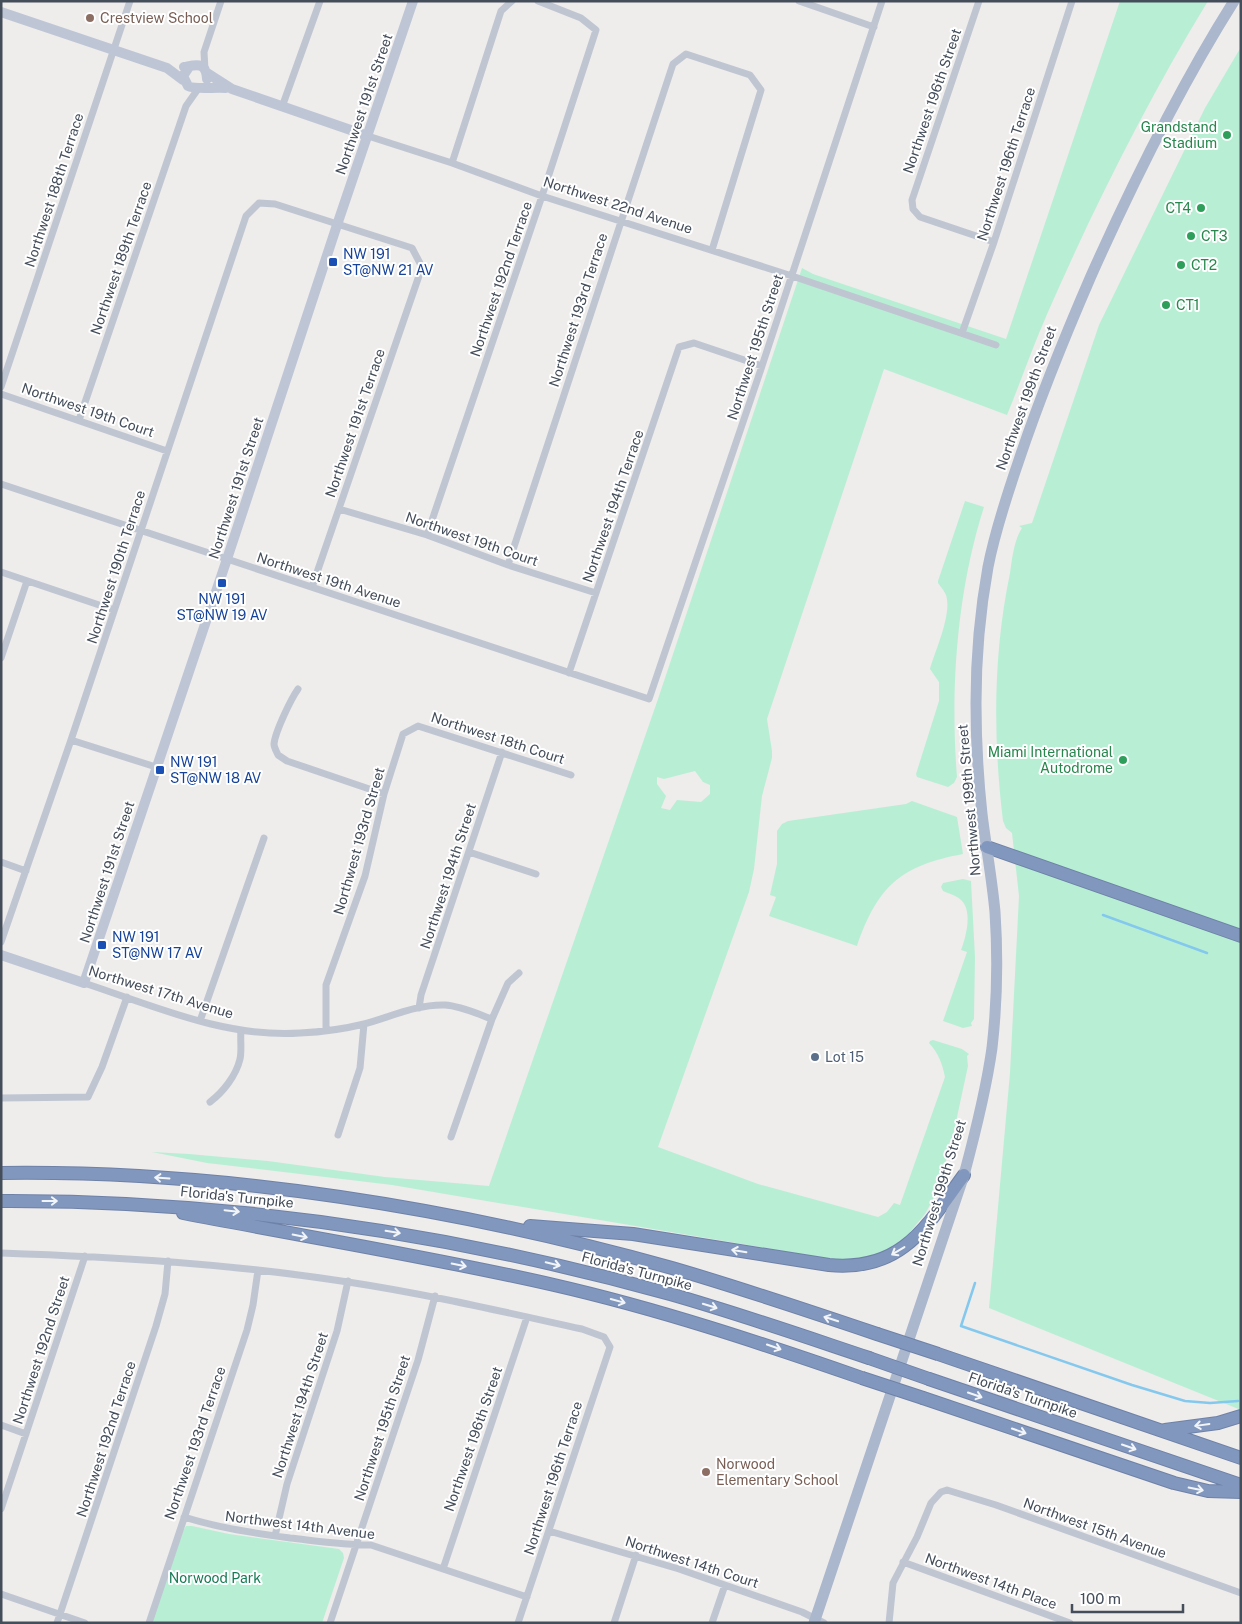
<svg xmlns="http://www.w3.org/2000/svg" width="1242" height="1624" viewBox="0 0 1242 1624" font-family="'Public Sans',sans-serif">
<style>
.green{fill:#b8efd4;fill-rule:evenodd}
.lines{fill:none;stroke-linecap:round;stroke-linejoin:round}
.stream{stroke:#84c9ed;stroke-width:2.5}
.highway-casing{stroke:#6e82a8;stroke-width:14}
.street{stroke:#bfc6d2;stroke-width:7}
.secondary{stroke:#bec6d6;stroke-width:10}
.primary{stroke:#abb7cc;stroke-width:11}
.highway{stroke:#8297bd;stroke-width:12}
.highway-bridge-casing{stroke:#6e82a8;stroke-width:14;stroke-linecap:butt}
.highway-bridge{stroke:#8297bd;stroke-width:12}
.oneway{stroke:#f2f5f8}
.education-dot{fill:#8d6e63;stroke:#fff;stroke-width:2}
.leisure-dot{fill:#2e9e5b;stroke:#fff;stroke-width:2}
.transit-dot{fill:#1a4fb4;stroke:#fff;stroke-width:2}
.service-dot{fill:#5c6f8a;stroke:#fff;stroke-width:2}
.labels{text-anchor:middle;stroke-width:4;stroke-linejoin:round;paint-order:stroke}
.education-label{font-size:14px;fill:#785e54;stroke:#fff;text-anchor:start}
.street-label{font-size:14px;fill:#444d5a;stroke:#fff}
.leisure-label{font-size:14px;fill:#27864d;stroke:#fff;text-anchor:end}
.transit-label{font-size:14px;fill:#164399;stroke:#fff;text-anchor:start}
.service-label{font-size:14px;fill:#4e5e75;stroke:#fff;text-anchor:start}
.park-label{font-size:14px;fill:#157b55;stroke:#fff}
</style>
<rect width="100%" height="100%" fill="#efecec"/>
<path class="green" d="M1120,1H1208C1147,101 1095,205 1048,312C1033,346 1021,381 1007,415L884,369L767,719L772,751V758L762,796L754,869L749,892L658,1147L758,1184L878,1217L887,1212L894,1203L900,1205L945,1077C942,1063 939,1054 929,1043L930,1041L933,1040L962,1049L969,1054L967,1056L968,1066L951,1145L935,1196L925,1214L910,1232L912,1235L889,1251L860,1260L830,1259L392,1185L207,1163L152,1152L189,1154L268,1161L385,1177L489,1186L658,699L802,268L813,274L1006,339ZM695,771L703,782L710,785V794L701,802L677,800L670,810L661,808L666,796L657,784V777L664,779Z
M1241,47V1410L989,1308L1010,1073L1019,896L1012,833L1006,828L1003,821C993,738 993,655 1010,573C1012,559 1014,540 1022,528L1019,526L1032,523L1099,325L1205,108Z
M965,501L984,507C957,591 950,689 957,777L954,783L948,787L917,777L916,774L939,701V682L930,669C935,651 954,610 945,593C943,589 940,586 938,583V581Z
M912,801L957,817L963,854C900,866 878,886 857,946L769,916L776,897L770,895L777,864V831L782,824L788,821L906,804Z
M963,879L971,881L975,957L974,1019L971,1023L972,1026L963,1028L943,1021L967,952L961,950C966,937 973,911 961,900C956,895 949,894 943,891L941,887L943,883Z
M186,1526H192L229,1534L339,1549L343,1553L344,1558L322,1623H151L183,1531Z"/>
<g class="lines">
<path class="stream" d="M1103,915L1207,953
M975,1283L961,1326L1132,1385L1185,1401L1210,1403L1238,1401"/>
<defs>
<path id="highway" d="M987,847L1241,936
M1,1173C225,1170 457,1208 672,1268C741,1288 809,1311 877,1334
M1,1201C230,1200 450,1233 670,1294C737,1313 803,1336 869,1358
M183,1213C307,1237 432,1257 554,1285C659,1309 761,1343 862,1378
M530,1226L633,1234L829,1265C902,1272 926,1227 964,1175
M938,1354L1241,1458
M929,1379L1241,1485
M923,1398L1174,1483L1208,1491L1241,1492
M1165,1430L1218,1423L1241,1416"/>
</defs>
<use href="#highway" class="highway-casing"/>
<path class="street" d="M799,1L874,27
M979,1L912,200L913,209L920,217L994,242
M205,70L204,52L221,1
M282,107L320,1
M368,136L452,163L542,196L792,276L996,345
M452,163L501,11L512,1
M962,333L994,242L1072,1
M1,387L130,1
M1,394L167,451
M79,420L186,106L198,89
M1,484L649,699L762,366L882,1
M339,509L427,535L508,565L596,593
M427,535L542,196L596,30L581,18L538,1
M508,565L673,64L686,54L750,75L761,90L712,250
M1,572L114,610
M1,658L27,581
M569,673L679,347L694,343L762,366
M298,689C291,699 275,732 274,744C274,748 277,752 278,755L287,761L384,794
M71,740L156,767
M469,852L536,874
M1,862L26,871
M1,942L71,740L246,216L259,203L275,204L412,248L422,267L312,587
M84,983C154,1006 225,1038 300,1033C321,1032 344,1029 364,1024C390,1017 417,1004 445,1005C461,1006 478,1014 492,1019
M419,1008L421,995L502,752
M200,1021L264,838
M326,1030V985L365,876L384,794L403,734L418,726L571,775
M1,1098L88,1097L102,1067L127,997
M210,1102C223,1092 236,1076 240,1059C242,1051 240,1039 241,1030
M338,1135L360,1068L364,1024
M451,1137L492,1019L508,983L519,973
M1,1253C117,1257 233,1264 348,1282C427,1294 504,1312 582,1329L604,1337L610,1347L518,1623
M1,1425L26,1434
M1,1509L85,1256
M184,1517C219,1528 254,1533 290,1538C317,1541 343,1545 371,1545L527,1597
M549,1531L679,1569L802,1612L824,1623
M275,1536L287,1484L337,1331L348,1281
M903,1562L1070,1623
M443,1569L527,1317
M1,1594L85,1623
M57,1623L156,1326L165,1294L168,1261
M149,1623L247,1330L253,1305L258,1270
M330,1623L418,1360L435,1296
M614,1623L636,1555
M712,1623L725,1585
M889,1623L893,1583L917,1537L931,1503L941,1492L947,1490L996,1505L1241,1593"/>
<path class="secondary" d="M1,12L167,68L183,80
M184,67C196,65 206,61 207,79
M189,67L183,76L188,86C195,90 215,87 226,88
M207,73L232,89L368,136
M1,955L84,983L227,559L337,225L413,1"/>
<path class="primary" d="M814,1623L964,1175C975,1134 986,1091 992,1048C997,1004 998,957 995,912C992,879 986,847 982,814C978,777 976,739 976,703C976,658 980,611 988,567C995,531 1007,495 1019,460C1040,397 1065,336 1091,276C1133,182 1179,88 1234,1"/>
<use href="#highway" class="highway"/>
<defs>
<path id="highway-bridge" d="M877,1334L938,1354
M869,1358L929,1379
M862,1378L923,1398"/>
</defs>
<use href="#highway-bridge" class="highway-bridge-casing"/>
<use href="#highway-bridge" class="highway-bridge"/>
</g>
<defs><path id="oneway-shaft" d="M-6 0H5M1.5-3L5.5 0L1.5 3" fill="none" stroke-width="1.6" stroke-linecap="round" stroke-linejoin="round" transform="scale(1.25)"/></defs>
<g class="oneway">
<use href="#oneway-shaft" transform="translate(162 1178) rotate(-176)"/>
<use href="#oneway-shaft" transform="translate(50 1201)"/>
<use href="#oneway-shaft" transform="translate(232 1211) rotate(6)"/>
<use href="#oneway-shaft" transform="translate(393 1232) rotate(9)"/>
<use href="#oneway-shaft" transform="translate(300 1236) rotate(11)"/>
<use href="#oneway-shaft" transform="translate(739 1251) rotate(-171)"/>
<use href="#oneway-shaft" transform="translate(898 1251) rotate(149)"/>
<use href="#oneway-shaft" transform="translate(553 1264) rotate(13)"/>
<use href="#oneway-shaft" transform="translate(459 1265) rotate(11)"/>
<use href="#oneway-shaft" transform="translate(618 1301) rotate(15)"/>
<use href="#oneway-shaft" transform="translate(710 1306) rotate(17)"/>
<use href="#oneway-shaft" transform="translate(831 1319) rotate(-162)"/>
<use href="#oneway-shaft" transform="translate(774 1347) rotate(19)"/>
<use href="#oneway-shaft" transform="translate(975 1395) rotate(19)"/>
<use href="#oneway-shaft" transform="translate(1202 1425) rotate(172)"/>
<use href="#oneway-shaft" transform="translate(1019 1431) rotate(19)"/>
<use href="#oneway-shaft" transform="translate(1129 1447) rotate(19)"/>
<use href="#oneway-shaft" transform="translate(1196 1489) rotate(11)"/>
</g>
<g class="education-dot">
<circle cx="90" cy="18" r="5"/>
<circle cx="706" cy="1472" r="5"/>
</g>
<g class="leisure-dot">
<circle cx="1227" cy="135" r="5"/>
<circle cx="1201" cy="208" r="5"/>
<circle cx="1191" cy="236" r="5"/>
<circle cx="1181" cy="265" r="5"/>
<circle cx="1166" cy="305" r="5"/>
<circle cx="1123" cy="760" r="5"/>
</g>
<g class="transit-dot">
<rect x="328" y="257" width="10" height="10" rx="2.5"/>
<rect x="217" y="578" width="10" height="10" rx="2.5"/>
<rect x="155" y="765" width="10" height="10" rx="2.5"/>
<rect x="97" y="940" width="10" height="10" rx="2.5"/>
</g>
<circle class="service-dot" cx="815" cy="1057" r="5"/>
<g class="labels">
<g class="education-label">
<text x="100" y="23">Crestview School</text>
<text x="716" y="1469">Norwood<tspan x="716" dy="16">Elementary School</tspan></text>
</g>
<g class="street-label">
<text transform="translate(932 101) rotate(-71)" y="5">Northwest 196th Street</text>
<text transform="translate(364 104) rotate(-71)" y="5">Northwest 191st Street</text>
<text transform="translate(1006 164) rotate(-72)" y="5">Northwest 196th Terrace</text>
<text transform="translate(54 190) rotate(-72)" y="5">Northwest 188th Terrace</text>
<text transform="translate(618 205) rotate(18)" y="5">Northwest 22nd Avenue</text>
<text transform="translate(121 258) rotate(-71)" y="5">Northwest 189th Terrace</text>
<text transform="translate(501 279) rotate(-71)" y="5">Northwest 192nd Terrace</text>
<text transform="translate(578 310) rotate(-72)" y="5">Northwest 193rd Terrace</text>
<text transform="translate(755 347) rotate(-72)" y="5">Northwest 195th Street</text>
<text transform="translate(1026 398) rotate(-70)" y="5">Northwest 199th Street</text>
<text transform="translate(88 410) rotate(19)" y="5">Northwest 19th Court</text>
<text transform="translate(355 423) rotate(-71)" y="5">Northwest 191st Terrace</text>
<text transform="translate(236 488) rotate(-72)" y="5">Northwest 191st Street</text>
<text transform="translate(613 506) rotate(-71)" y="5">Northwest 194th Terrace</text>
<text transform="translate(472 539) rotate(19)" y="5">Northwest 19th Court</text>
<text transform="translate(116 567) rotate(-72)" y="5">Northwest 190th Terrace</text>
<text transform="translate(329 580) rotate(18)" y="5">Northwest 19th Avenue</text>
<text transform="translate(498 738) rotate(18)" y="5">Northwest 18th Court</text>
<text transform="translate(969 800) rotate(-95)" y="5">Northwest 199th Street</text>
<text transform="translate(359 841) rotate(-74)" y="5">Northwest 193rd Street</text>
<text transform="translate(107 872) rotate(-72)" y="5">Northwest 191st Street</text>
<text transform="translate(448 876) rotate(-72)" y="5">Northwest 194th Street</text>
<text transform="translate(161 992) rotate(17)" y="5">Northwest 17th Avenue</text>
<text transform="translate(939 1193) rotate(-73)" y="5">Northwest 199th Street</text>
<text transform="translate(237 1197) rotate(6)" y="5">Florida's Turnpike</text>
<text transform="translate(637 1271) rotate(15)" y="5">Florida's Turnpike</text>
<text transform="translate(41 1350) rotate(-72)" y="5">Northwest 192nd Street</text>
<text transform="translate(1023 1395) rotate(19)" y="5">Florida's Turnpike</text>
<text transform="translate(300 1405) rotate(-72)" y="5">Northwest 194th Street</text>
<text transform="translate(382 1428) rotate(-72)" y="5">Northwest 195th Street</text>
<text transform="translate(106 1439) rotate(-72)" y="5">Northwest 192nd Terrace</text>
<text transform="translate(473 1439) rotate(-71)" y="5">Northwest 196th Street</text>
<text transform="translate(195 1443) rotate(-71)" y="5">Northwest 193rd Terrace</text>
<text transform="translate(553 1478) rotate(-72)" y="5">Northwest 196th Terrace</text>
<text transform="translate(300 1525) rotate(7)" y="5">Northwest 14th Avenue</text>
<text transform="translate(1095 1528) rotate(20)" y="5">Northwest 15th Avenue</text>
<text transform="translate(692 1562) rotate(18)" y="5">Northwest 14th Court</text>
<text transform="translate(991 1581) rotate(20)" y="5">Northwest 14th Place</text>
</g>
<g class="leisure-label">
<text x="1217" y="132">Grandstand<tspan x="1217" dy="16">Stadium</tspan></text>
<text x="1191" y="213">CT4</text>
<text x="1201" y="241" text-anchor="start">CT3</text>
<text x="1191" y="270" text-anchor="start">CT2</text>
<text x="1176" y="310" text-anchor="start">CT1</text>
<text x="1113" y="757">Miami International<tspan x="1113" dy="16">Autodrome</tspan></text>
</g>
<g class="transit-label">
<text x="343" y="259">NW 191<tspan x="343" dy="16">ST@NW 21 AV</tspan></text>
<text x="222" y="604" text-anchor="middle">NW 191<tspan x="222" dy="16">ST@NW 19 AV</tspan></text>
<text x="170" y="767">NW 191<tspan x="170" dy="16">ST@NW 18 AV</tspan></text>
<text x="112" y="942">NW 191<tspan x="112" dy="16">ST@NW 17 AV</tspan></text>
</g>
<g class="service-label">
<text x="825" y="1062">Lot 15</text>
</g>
<g class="park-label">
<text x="215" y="1583">Norwood Park</text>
</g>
</g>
<rect width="1242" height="1624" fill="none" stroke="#444d5a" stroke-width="5"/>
<path d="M1072 1604v8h111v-8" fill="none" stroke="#444d5a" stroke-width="2.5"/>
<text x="1080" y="1604" font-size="15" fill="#444d5a" stroke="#ffffff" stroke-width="4" paint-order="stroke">100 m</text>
</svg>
